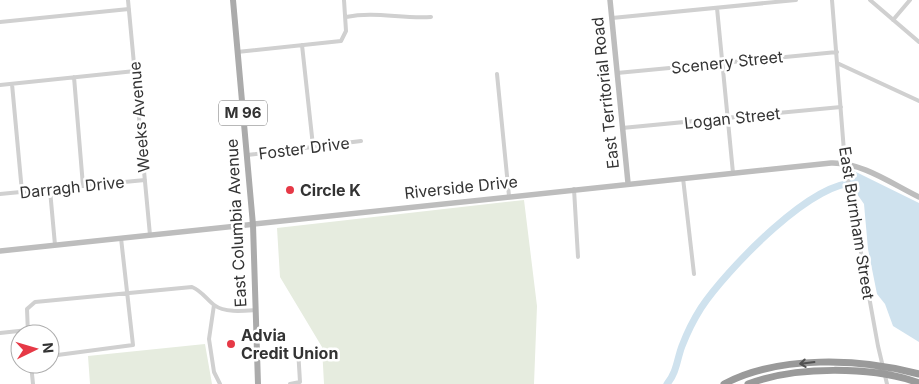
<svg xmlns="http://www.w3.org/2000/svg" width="919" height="384" viewBox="0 0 919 384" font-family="Inter,sans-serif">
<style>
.green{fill:#e6ecdf}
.water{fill:#cfe2ee}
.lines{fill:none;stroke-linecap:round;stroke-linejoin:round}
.river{stroke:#cfe2ee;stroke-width:7}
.street{stroke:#d0d0d0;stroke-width:4}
.secondary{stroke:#bdbdbd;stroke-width:5.5}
.primary{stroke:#ababab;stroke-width:6}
.highway{stroke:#9a9a9a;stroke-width:7}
.oneway{stroke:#525252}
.poi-dot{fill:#e63946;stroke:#fff;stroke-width:2}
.labels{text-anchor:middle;stroke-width:5;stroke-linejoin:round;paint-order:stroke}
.shield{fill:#fff;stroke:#707070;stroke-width:1}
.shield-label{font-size:15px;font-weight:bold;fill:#333}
.street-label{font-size:16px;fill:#333;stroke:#fff}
.poi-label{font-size:16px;font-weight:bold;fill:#333;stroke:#fff;text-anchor:start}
</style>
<rect width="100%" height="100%" fill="#fff"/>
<path class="green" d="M524,200L537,306L534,384H324L322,347L280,277L277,228Z
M205,344L212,384H90L88,356Z"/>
<path class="water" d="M854,171L919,203V342L893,326L885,304L877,294L868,249L864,204L855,191L851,172Z"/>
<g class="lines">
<path class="river" d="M667,384C677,372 677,359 682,346C687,333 694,319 701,308C724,273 818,172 862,184"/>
<path class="street" d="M128,0L150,235
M832,0L845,164L878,346L887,384
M870,0L919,42
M717,8L733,173
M346,17C375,11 401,19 431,17
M612,18L796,0
M893,20L910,0
M0,22L129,9
M302,45L313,146
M237,52L341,41L346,31L344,0
M837,63L919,101
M617,73L837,52
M497,74L509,196
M74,77L83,186
M12,84L22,192
M0,85L135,71
M622,128L841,107
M247,155L361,141
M683,178L694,274
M574,189L578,257
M50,190L55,245
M0,194L145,180
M214,305L209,339L214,372L220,384
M0,333L28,330
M28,334L27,309L35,302L192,287C202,291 206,299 214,305C225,313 243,311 255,310
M50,356L133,345L121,238
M31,364L33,384
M290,384L300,382L298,349"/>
<path class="secondary" d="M610,0L628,183
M0,251L831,163C862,162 892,184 919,197"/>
<path class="primary" d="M233,0L253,225L258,384"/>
<path class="highway" d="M724,384C779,355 860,358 919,374
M748,384C795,366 872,366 919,383"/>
</g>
<defs><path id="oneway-shaft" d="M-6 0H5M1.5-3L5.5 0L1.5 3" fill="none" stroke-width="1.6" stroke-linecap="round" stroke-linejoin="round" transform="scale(1.25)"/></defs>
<use class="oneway" href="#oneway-shaft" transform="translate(807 363) rotate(173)"/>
<g class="poi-dot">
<circle cx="290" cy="190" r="5"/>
<circle cx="231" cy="344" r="5"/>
</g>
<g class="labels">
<rect class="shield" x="219" y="100.5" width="48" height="25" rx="4"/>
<g class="shield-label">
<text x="243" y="118">M 96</text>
</g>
<g class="street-label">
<text transform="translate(727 62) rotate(-6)" y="6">Scenery Street</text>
<text transform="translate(605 93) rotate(-96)" y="6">East Territorial Road</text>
<text transform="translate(139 117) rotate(-95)" y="6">Weeks Avenue</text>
<text transform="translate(732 118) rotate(-6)" y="6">Logan Street</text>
<text transform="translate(304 148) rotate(-7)" y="6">Foster Drive</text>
<text transform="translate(72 187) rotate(-6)" y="6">Darragh Drive</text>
<text transform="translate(461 187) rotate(-6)" y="6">Riverside Drive</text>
<text transform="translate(236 223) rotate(-93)" y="6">East Columbia Avenue</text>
<text transform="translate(857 223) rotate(81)" y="6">East Burnham Street</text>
</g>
<g class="poi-label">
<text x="300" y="196">Circle K</text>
<text x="241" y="341">Advia<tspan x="241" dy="18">Credit Union</tspan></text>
</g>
</g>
<g transform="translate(35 349) rotate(85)"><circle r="24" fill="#ffffff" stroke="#adadad"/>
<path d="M0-4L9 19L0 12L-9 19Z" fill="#e63946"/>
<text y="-8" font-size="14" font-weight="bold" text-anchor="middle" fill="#333333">N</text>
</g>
</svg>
